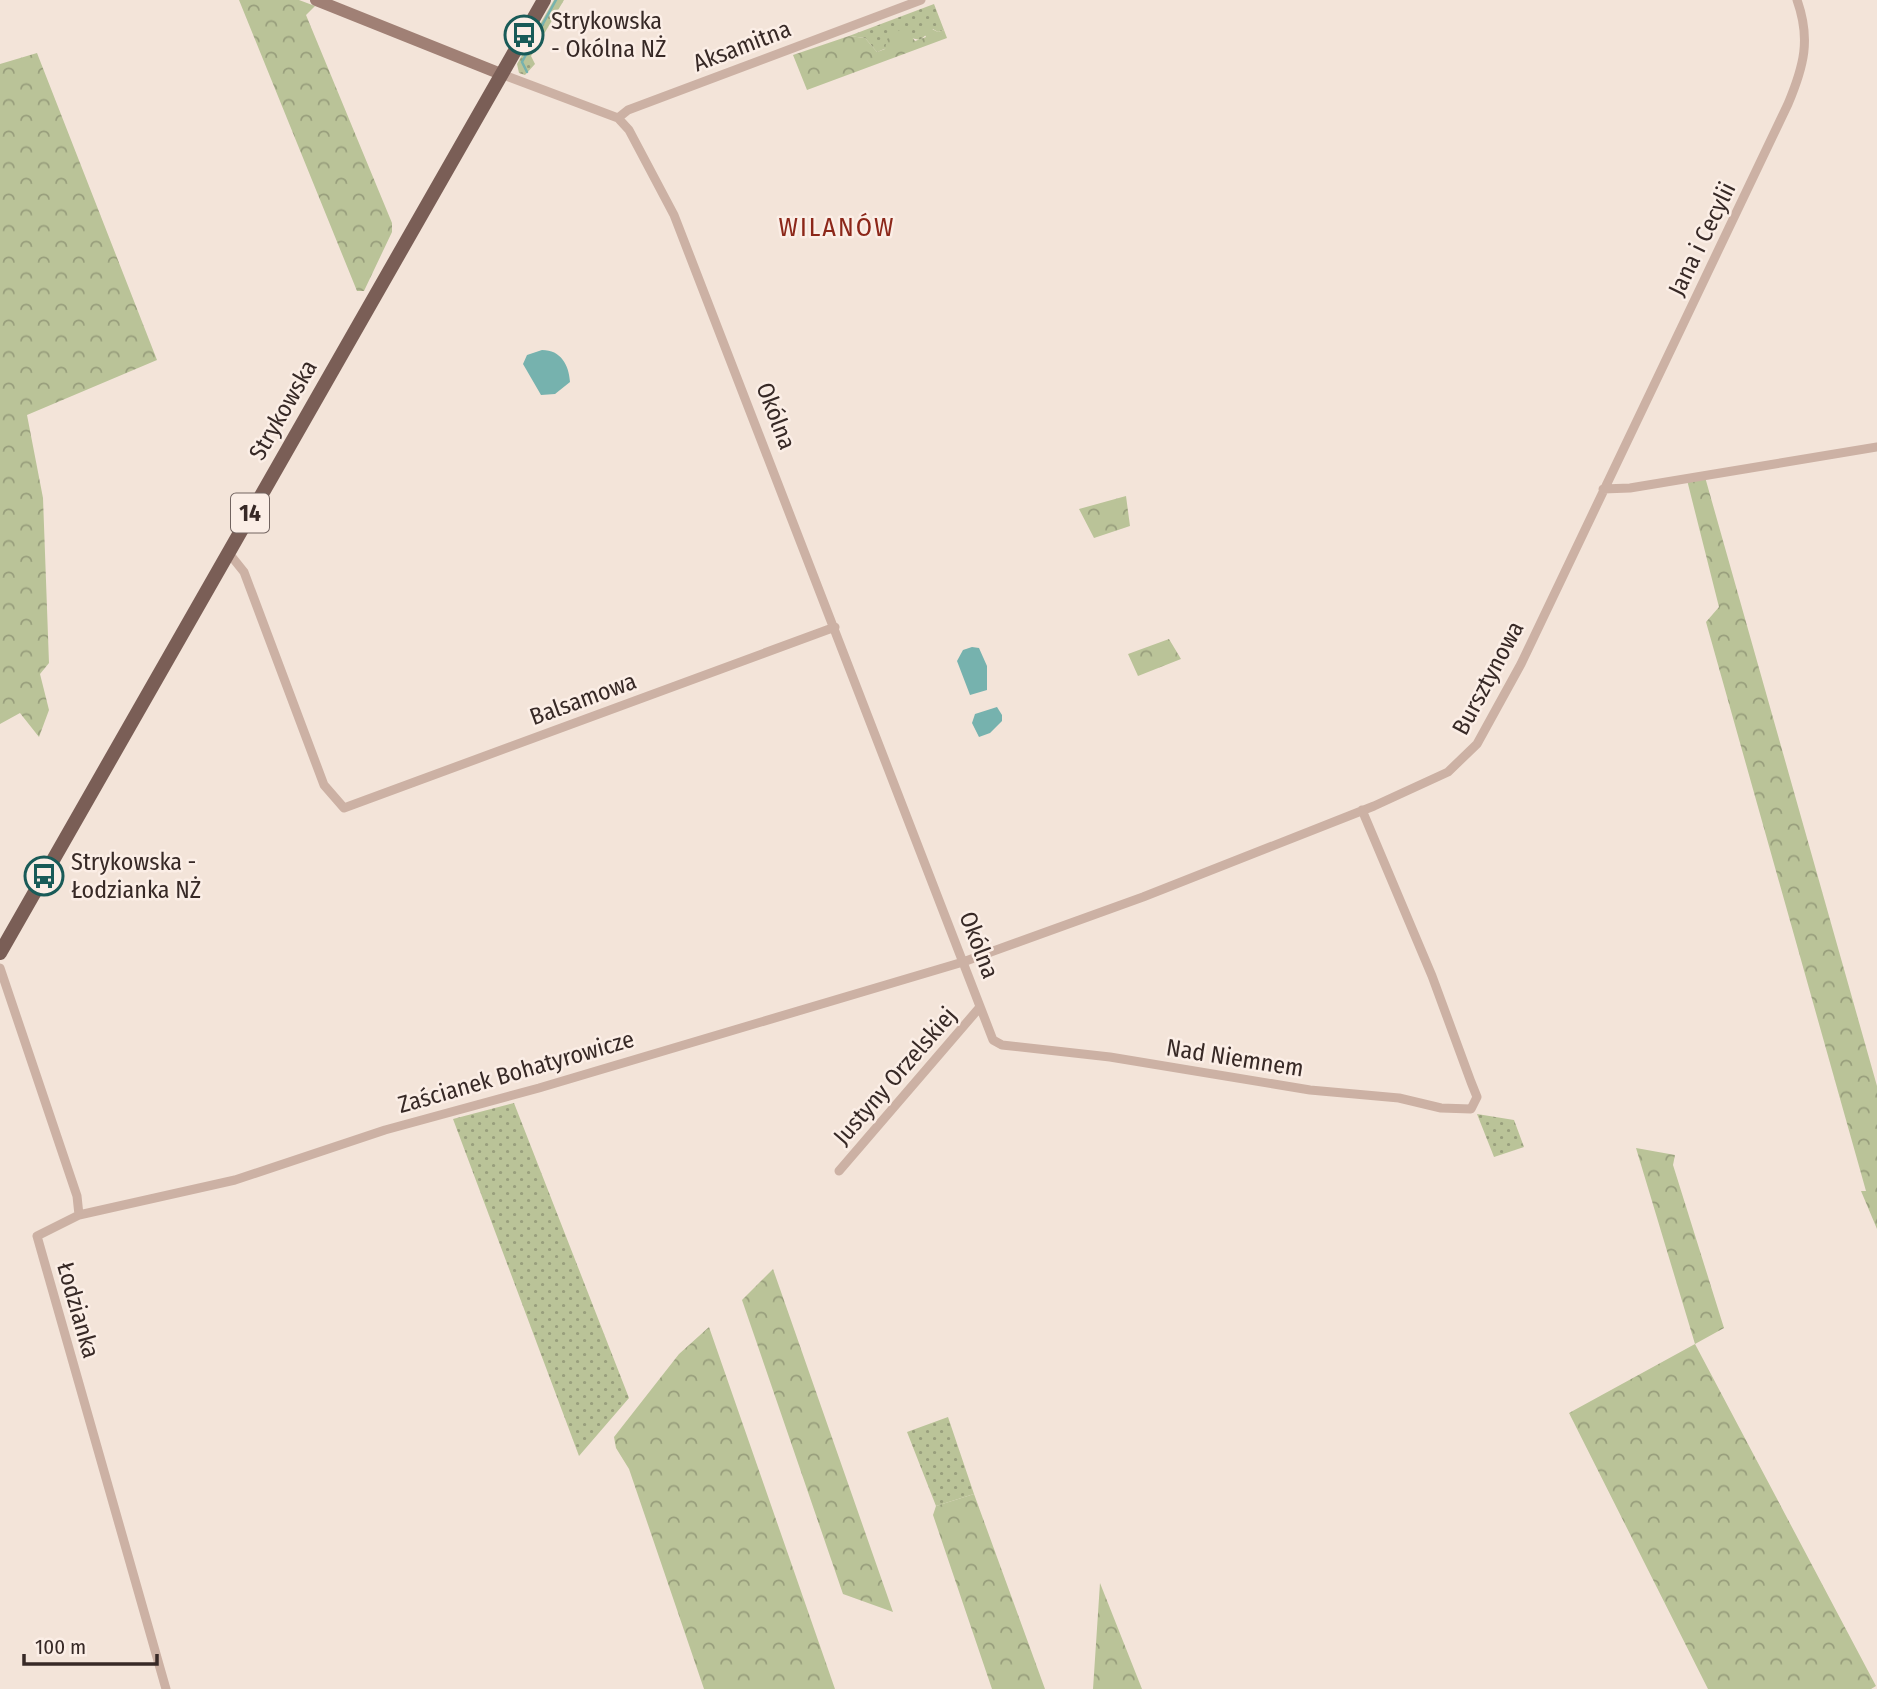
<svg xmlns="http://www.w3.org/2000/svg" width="1877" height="1689" viewBox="0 0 1877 1689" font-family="'Fira Sans Condensed',sans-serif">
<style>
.grass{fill:url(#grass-dots)}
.forest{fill:url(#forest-crowns)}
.water{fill:#76b2ae}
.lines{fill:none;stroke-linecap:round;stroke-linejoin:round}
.stream{stroke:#76b2ae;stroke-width:2.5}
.street{stroke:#ccb1a4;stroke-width:9}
.secondary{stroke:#a08075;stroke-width:12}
.primary{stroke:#7a5e56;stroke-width:14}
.labels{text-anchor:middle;stroke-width:5;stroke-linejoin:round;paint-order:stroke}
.shield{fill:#fbeee6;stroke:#726460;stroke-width:2}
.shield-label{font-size:23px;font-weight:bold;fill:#372926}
.poi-label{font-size:24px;fill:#372926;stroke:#fbeee6;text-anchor:start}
.street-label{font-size:24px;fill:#372926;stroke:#fbeee6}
.neighbourhood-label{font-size:26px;letter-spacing:2px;fill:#8c2719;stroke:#fbeee6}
</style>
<defs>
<pattern id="grass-dots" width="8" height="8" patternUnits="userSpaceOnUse" patternTransform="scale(1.75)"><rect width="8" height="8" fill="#bac398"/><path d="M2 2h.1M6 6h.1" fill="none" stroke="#989e7c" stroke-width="1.8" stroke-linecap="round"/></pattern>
<pattern id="forest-crowns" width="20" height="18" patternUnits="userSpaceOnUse" patternTransform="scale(1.75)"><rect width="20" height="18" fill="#bac398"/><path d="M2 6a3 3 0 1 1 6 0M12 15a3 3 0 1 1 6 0" fill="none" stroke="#989e7c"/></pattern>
</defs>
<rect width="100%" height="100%" fill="#f3e4d9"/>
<path class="grass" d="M554,0H564L531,56L535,64L525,75L519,73L517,64Z
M934,4L944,30L938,32L933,29L920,40L911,38L877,52L865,38L849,36Z
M514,1103L629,1398L579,1456L453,1119Z
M1477,1114L1514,1120L1524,1147L1494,1157Z
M948,1417L974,1494L936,1506L907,1432Z"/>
<path class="forest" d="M239,0H299L315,6L306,15L392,223V232L364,291H357Z
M904,27L915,41L926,37L923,31L928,27L938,32L944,30L947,38L807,90L793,55L849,36L865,38L877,52L885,49L887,39Z
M37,53L157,360L27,415L43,498L49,663L40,674L49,710L39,737L20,713L0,724V64Z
M1705,477L1877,1086V1229L1861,1191H1866L1706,622L1719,607L1687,480Z
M1126,496L1130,526L1094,538L1079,509Z
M1169,639L1181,659L1138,676L1128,654Z
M1636,1148L1675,1155L1673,1165L1724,1328L1695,1344L1876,1686L1871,1689H1708L1569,1413L1695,1344Z
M773,1269L893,1612L843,1594L742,1300Z
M709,1327L835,1689H704L629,1469L616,1448L614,1437L679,1354Z
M974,1494L1045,1689H992L933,1515L936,1506Z
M1100,1583L1142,1689H1093Z"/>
<path class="water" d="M542,350C561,350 569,365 570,382L555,394L541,395L523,364L527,355Z
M972,647L979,648L987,666V690L970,695L957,661L963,650Z
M997,707L1002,715V721L990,733L979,737L972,723L975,714Z"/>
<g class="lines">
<path class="stream" d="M527,72L522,62L556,0"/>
<path class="street" d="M501,74L618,118L629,130L674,215L993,1040L1002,1045L1110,1057L1310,1090L1399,1098L1441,1108L1471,1109L1477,1097L1471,1082L1432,976L1362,810
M618,118L628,110L921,0
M1603,489L1630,488L1877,447
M228,552L244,572L324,785L344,808L835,627
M0,968L77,1196L79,1215
M839,1171L980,1007
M166,1689L37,1236L79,1215L235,1180L385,1130L539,1088L963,962L1143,897L1374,806L1448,772L1477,744L1521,664L1788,104C1804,66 1811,39 1797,0"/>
<path class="secondary" d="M316,0L501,74"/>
<path class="primary" d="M0,953L544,0"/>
</g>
<defs>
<symbol id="bus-ring" viewBox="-11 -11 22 22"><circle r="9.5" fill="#fbeee6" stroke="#195b58" stroke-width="1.5"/><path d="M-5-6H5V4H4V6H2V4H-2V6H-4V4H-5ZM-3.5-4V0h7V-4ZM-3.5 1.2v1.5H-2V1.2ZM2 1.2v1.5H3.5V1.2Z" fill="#195b58"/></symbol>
</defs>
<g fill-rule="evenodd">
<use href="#bus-ring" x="502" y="13" width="44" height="44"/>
<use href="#bus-ring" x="22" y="854" width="44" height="44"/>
</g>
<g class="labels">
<rect class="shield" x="231" y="493.5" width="38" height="39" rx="5"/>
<g class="shield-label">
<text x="250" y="521">14</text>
</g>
<g class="poi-label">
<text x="551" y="29">Strykowska<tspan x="551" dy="28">- Okólna NŻ</tspan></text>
<text x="71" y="870">Strykowska -<tspan x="71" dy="28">Łodzianka NŻ</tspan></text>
</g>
<g class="street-label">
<text transform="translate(742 46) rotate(-21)" y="8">Aksamitna</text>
<text transform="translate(1702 239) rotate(-64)" y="8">Jana i Cecylii</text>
<text transform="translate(283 410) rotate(-60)" y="8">Strykowska</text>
<text transform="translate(776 416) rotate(69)" y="8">Okólna</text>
<text transform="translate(1488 678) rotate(-62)" y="8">Bursztynowa</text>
<text transform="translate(583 699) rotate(-20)" y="8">Balsamowa</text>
<text transform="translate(979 945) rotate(69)" y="8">Okólna</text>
<text transform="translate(1235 1058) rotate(9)" y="8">Nad Niemnem</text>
<text transform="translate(516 1072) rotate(-16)" y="8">Zaścianek Bohatyrowicze</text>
<text transform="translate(895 1076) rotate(-49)" y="8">Justyny Orzelskiej</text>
<text transform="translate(78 1310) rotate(74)" y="8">Łodzianka</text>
</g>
<g class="neighbourhood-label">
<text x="837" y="236">WILANÓW</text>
</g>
</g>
<path d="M24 1654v10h133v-10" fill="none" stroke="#372926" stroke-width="3.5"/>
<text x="35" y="1654" font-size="21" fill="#372926" stroke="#fbeee6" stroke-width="5" paint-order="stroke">100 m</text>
</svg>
